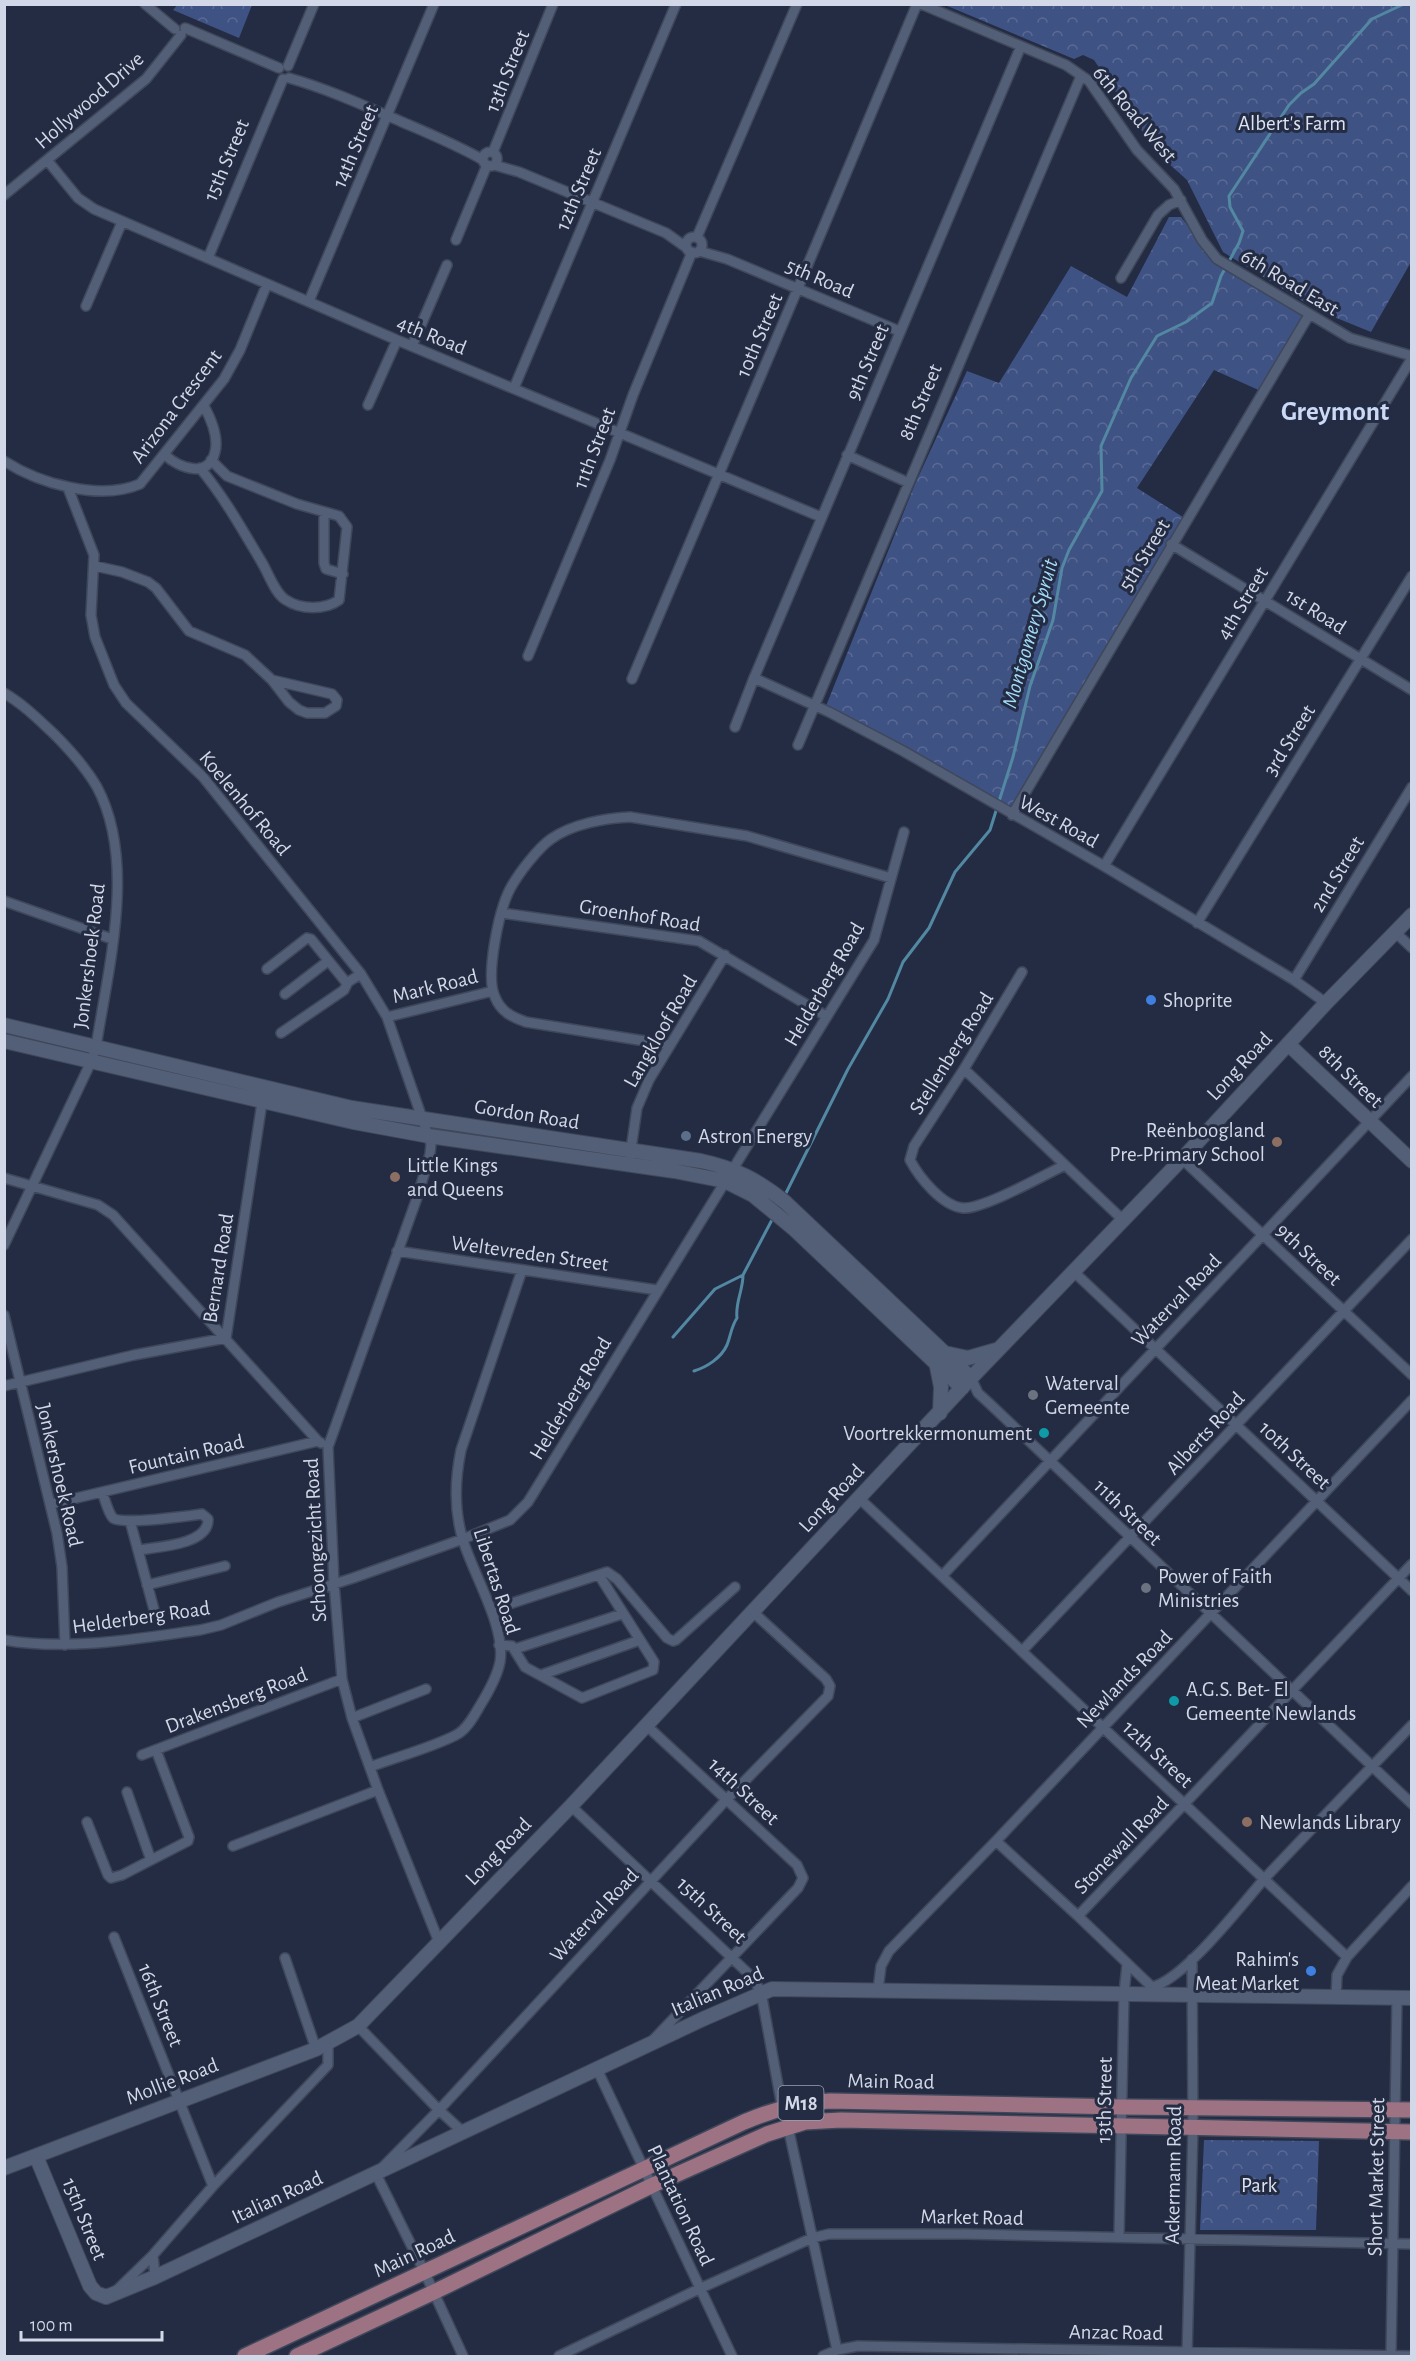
<svg xmlns="http://www.w3.org/2000/svg" width="1416" height="2361" viewBox="0 0 1416 2361" font-family="'Alegreya Sans',sans-serif">
<style>
.forest{fill:url(#forest-crowns)}
.lines{fill:none;stroke-linecap:round;stroke-linejoin:round}
.stream{stroke:#5388a2;stroke-width:3}
.street-casing{stroke:#3f475a;stroke-width:12}
.secondary-casing{stroke:#3f475a;stroke-width:16}
.primary-casing{stroke:#3f475a;stroke-width:18}
.street{stroke:#535e77;stroke-width:9}
.secondary{stroke:#535e77;stroke-width:14}
.primary{stroke:#9d7283;stroke-width:15}
.shop-dot{fill:#3f7fe0;stroke:#232c43;stroke-width:2}
.service-dot{fill:#5c6f8a;stroke:#232c43;stroke-width:2}
.education-dot{fill:#8d6e63;stroke:#232c43;stroke-width:2}
.worship-dot{fill:#6b7280;stroke:#232c43;stroke-width:2}
.culture-dot{fill:#0f9aa8;stroke:#232c43;stroke-width:2}
.labels{text-anchor:middle;stroke-width:6;stroke-linejoin:round;paint-order:stroke}
.shield{fill:#232c43;stroke:#9ea4b6;stroke-width:1.5}
.shield-label{font-size:20px;font-weight:bold;fill:#d2d8e7}
.street-label{font-size:21px;fill:#d2d8e7;stroke:#232c43}
.park-label{font-size:21px;fill:#dce3f3;stroke:#232c43}
.poi-label{font-size:21px;fill:#d2d8e7;stroke:#232c43;text-anchor:start}
.water-label{font-size:22px;font-style:italic;fill:#a4dcf8;stroke:#232c43}
.district-label{font-size:27px;font-weight:bold;fill:#cbd8f6;stroke:#232c43}
</style>
<defs>
<pattern id="forest-crowns" width="20" height="18" patternUnits="userSpaceOnUse" patternTransform="scale(1.5)"><rect width="20" height="18" fill="#3f5284"/><path d="M2 6a3 3 0 1 1 6 0M12 15a3 3 0 1 1 6 0" fill="none" stroke="#5a6a95"/></pattern>
</defs>
<rect width="100%" height="100%" fill="#232c43"/>
<path class="forest" d="M178,4H252V5L239,38L173,10Z
M945,5H1411V262L1371,332L1317,310L1223,252L1187,180L1157,153L1094,60L1083,55L1074,59Z
M1169,217H1181L1215,260L1309,318L1263,392L1214,370L1137,488L1186,519L1011,812L826,706L915,484L967,371L999,383L1071,266L1127,297Z
M1204,2140L1319,2141L1316,2230H1200Z"/>
<g class="lines">
<path class="stream" d="M784,1197L848,1069L888,999L903,962L929,928L955,872L990,830L1013,757L1030,686L1053,620L1062,568L1069,550L1102,491L1101,446L1131,378L1157,336L1186,322L1212,303L1221,276L1239,243L1243,231L1230,207L1229,196L1289,105L1301,93L1314,84L1372,19L1404,4
M673,1337L715,1289L743,1275L774,1216
M694,1371C707,1367 721,1358 727,1345C731,1335 731,1327 737,1318C735,1302 743,1291 743,1275"/>
<defs>
<path id="street" d="M145,4L175,29
M921,4L1066,65L1089,81L1137,150L1174,189L1202,240L1217,259L1350,338L1412,356
M185,28L279,68
M1021,46L754,678L829,712L903,751L1104,866L1294,980L1326,1003
M288,66L314,4
M289,78C328,89 365,106 402,122C430,134 457,145 483,160
M483 159a7 7 0 1 1 14 0a7 7 0 1 1-14 0Z
M493,152L553,4
M47,160L78,198L94,209L397,340L821,517
M494,165L519,172L666,233L687,248
M4,195L146,79L181,35
M697,237L797,4
M686 245a8 8 0 1 1 16 0a8 8 0 1 1-16 0Z
M456,240L487,165
M699,251L727,259L899,331
M208,258L283,79
M1121,278L1158,215L1169,205L1181,200
M309,301L434,4
M86,306L122,222
M412,346L447,265
M514,388L676,4
M368,405L397,340
M165,455C179,468 209,479 215,452C219,437 211,419 204,406
M847,455L909,483
M4,461C40,484 100,501 140,484L224,379L240,350L267,284
M200,468C224,497 242,529 261,561C268,572 275,594 286,600C301,610 325,610 339,600L347,527L339,516L297,504L227,476L211,460
M68,488L94,555L91,615L95,637L114,685L126,703L203,777L361,974L387,1017L431,1144L430,1154L418,1195L328,1447L334,1583L342,1679L352,1718L378,1790L439,1942
M324,512V563L326,569L343,574
M1171,544L1412,690
M95,566L122,572L148,582L156,588L189,631L245,655L272,680L289,702L299,710L307,713H325L336,706L337,700L332,694L272,680
M528,656L610,460L633,395L692,252
M632,679L798,288L917,4
M4,693C23,704 38,719 54,734C69,749 86,768 97,787C137,862 108,968 96,1047L91,1062L4,1245
M735,727L754,678
M798,745L1081,76
M1012,815L1309,315
M1104,866L1412,358
M4,901L112,939
M502,913L699,941L826,1016
M1197,923L1412,576
M1395,932L1412,948
M267,969L307,938L311,939L345,981L348,982L361,974
M1022,972L964,1069L914,1146L910,1160C919,1177 942,1206 963,1208C984,1209 1044,1175 1065,1165
M1294,980L1412,787
M285,994L328,961
M387,1017L493,991
M281,1033L344,990L348,982
M670,1045L526,1022C512,1017 501,1012 495,997C485,976 499,910 510,889C518,874 538,848 551,839C572,824 605,818 630,817L747,836L891,878
M964,1069L1123,1220
M630,1156L637,1108L649,1080L725,955
M1182,1159L1412,1375
M4,1178L98,1205L113,1215L318,1441
M397,1251L657,1290
M1074,1272L1412,1591
M4,1315L57,1533L62,1567L65,1645
M971,1378L978,1393L990,1404L1412,1804
M4,1386L134,1355L226,1338L263,1096
M102,1492C105,1499 108,1513 113,1518C121,1525 188,1516 202,1514L208,1519C209,1545 157,1547 138,1550L156,1617L130,1521
M860,1499L1347,1957
M51,1504L318,1441L321,1443
M942,1576L1412,1076
M147,1585L225,1566
M491,1610L607,1572L617,1579L667,1638L673,1641L676,1640L735,1587
M4,1640C69,1651 135,1639 200,1630L221,1625L278,1602L353,1578L463,1539L510,1520L528,1502L874,940L904,832
M499,1645L512,1646L525,1667L582,1698L653,1670L654,1662L599,1575
M515,1649L622,1614
M1023,1650L1412,1239
M541,1675L640,1640
M352,1718L426,1689
M647,1726L797,1865L803,1878L798,1888L654,2039
M142,1755L342,1679
M370,1767C396,1757 431,1748 456,1735C467,1730 475,1714 481,1704C489,1691 497,1677 500,1662C506,1627 473,1574 463,1540C454,1511 455,1479 461,1450L522,1270
M127,1792L151,1860
M571,1806L732,1958L752,1977L761,1992L782,2107
M87,1822L108,1875L111,1878L122,1875L188,1841L189,1837L156,1750
M996,1841L1078,1916L1154,1989
M233,1846L378,1790
M1078,1916L1412,1564
M114,1937L213,2186
M285,1958L316,2049
M1152,1987C1185,1979 1241,1905 1266,1877C1314,1826 1363,1776 1412,1725
M878,1990L881,1966L889,1951L996,1841L1412,1400
M1336,1998L1337,1975L1347,1957L1412,1886
M358,2026L439,2110L464,2133
M597,2069L732,2356
M788,2127L837,2350
M1119,2237L1124,1993L1127,1965
M153,2255L155,2277
M117,2290L153,2255L213,2186L328,2065V2043
M463,2356L424,2271L376,2174L439,2110L726,1800L828,1696L830,1686L826,1679L753,1612
M559,2356L701,2288L812,2238L829,2234H965L1412,2244
M823,2356L837,2350L858,2346L1412,2356
M1187,2356L1193,2127L1192,1959
M1391,2356L1397,1998"/>
<path id="secondary" d="M4,1025L352,1108L701,1161C735,1168 759,1181 785,1202L971,1378
M4,1041L353,1122L429,1136L674,1171L725,1181L753,1195L793,1228L962,1388
M1288,1044L1412,1161
M945,1353L968,1358L996,1350
M936,1362L941,1387L940,1413
M36,2156L90,2286L96,2293L106,2297L155,2277L703,2019L772,1989L1412,1998
M4,2168L316,2049L358,2026L571,1806L971,1378L1182,1159L1326,1003L1412,915"/>
<path id="primary" d="M245,2356L744,2122C772,2110 799,2102 830,2101L1122,2107L1412,2110
M297,2356L434,2292L653,2185L767,2134L805,2122L841,2120L1412,2132"/>
</defs>
<use href="#street" class="street-casing"/>
<use href="#secondary" class="secondary-casing"/>
<use href="#primary" class="primary-casing"/>
<use href="#street" class="street"/>
<use href="#secondary" class="secondary"/>
<use href="#primary" class="primary"/>
</g>
<g class="shop-dot">
<circle cx="1151" cy="1000" r="6"/>
<circle cx="1311" cy="1971" r="6"/>
</g>
<circle class="service-dot" cx="686" cy="1136" r="6"/>
<g class="education-dot">
<circle cx="1277" cy="1142" r="6"/>
<circle cx="395" cy="1177" r="6"/>
<circle cx="1247" cy="1822" r="6"/>
</g>
<g class="worship-dot">
<circle cx="1033" cy="1395" r="6"/>
<circle cx="1146" cy="1588" r="6"/>
</g>
<g class="culture-dot">
<circle cx="1044" cy="1433" r="6"/>
<circle cx="1174" cy="1701" r="6"/>
</g>
<g class="labels">
<rect class="shield" x="778.5" y="2086" width="45" height="34" rx="4.5"/>
<g class="shield-label">
<text x="801" y="2110">M18</text>
</g>
<g class="street-label">
<text transform="translate(507 71) rotate(-68)" y="7">13th Street</text>
<text transform="translate(89 100) rotate(-41)" y="7">Hollywood Drive</text>
<text transform="translate(1135 114) rotate(50)" y="7">6th Road West</text>
<text transform="translate(355 146) rotate(-67)" y="7">14th Street</text>
<text transform="translate(226 160) rotate(-67)" y="7">15th Street</text>
<text transform="translate(578 189) rotate(-67)" y="7">12th Street</text>
<text transform="translate(820 278) rotate(23)" y="7">5th Road</text>
<text transform="translate(1290 282) rotate(31)" y="7">6th Road East</text>
<text transform="translate(432 335) rotate(22)" y="7">4th Road</text>
<text transform="translate(759 335) rotate(-67)" y="7">10th Street</text>
<text transform="translate(867 362) rotate(-67)" y="7">9th Street</text>
<text transform="translate(920 402) rotate(-67)" y="7">8th Street</text>
<text transform="translate(176 406) rotate(-53)" y="7">Arizona Crescent</text>
<text transform="translate(594 448) rotate(-69)" y="7">11th Street</text>
<text transform="translate(1144 555) rotate(-59)" y="7">5th Street</text>
<text transform="translate(1242 603) rotate(-59)" y="7">4th Street</text>
<text transform="translate(1316 611) rotate(32)" y="7">1st Road</text>
<text transform="translate(1289 740) rotate(-58)" y="7">3rd Street</text>
<text transform="translate(245 803) rotate(50)" y="7">Koelenhof Road</text>
<text transform="translate(1059 821) rotate(29)" y="7">West Road</text>
<text transform="translate(1337 874) rotate(-59)" y="7">2nd Street</text>
<text transform="translate(640 915) rotate(9)" y="7">Groenhof Road</text>
<text transform="translate(89 956) rotate(-83)" y="7">Jonkershoek Road</text>
<text transform="translate(824 984) rotate(-60)" y="7">Helderberg Road</text>
<text transform="translate(435 986) rotate(-14)" y="7">Mark Road</text>
<text transform="translate(660 1031) rotate(-60)" y="7">Langkloof Road</text>
<text transform="translate(951 1053) rotate(-58)" y="7">Stellenberg Road</text>
<text transform="translate(1239 1066) rotate(-47)" y="7">Long Road</text>
<text transform="translate(1351 1076) rotate(44)" y="7">8th Street</text>
<text transform="translate(527 1114) rotate(9)" y="7">Gordon Road</text>
<text transform="translate(530 1253) rotate(8)" y="7">Weltevreden Street</text>
<text transform="translate(1309 1254) rotate(43)" y="7">9th Street</text>
<text transform="translate(218 1268) rotate(-81)" y="7">Bernard Road</text>
<text transform="translate(1176 1300) rotate(-46)" y="7">Waterval Road</text>
<text transform="translate(570 1398) rotate(-59)" y="7">Helderberg Road</text>
<text transform="translate(1205 1433) rotate(-47)" y="7">Alberts Road</text>
<text transform="translate(186 1454) rotate(-13)" y="7">Fountain Road</text>
<text transform="translate(1295 1455) rotate(43)" y="7">10th Street</text>
<text transform="translate(60 1475) rotate(77)" y="7">Jonkershoek Road</text>
<text transform="translate(831 1498) rotate(-47)" y="7">Long Road</text>
<text transform="translate(1128 1512) rotate(44)" y="7">11th Street</text>
<text transform="translate(315 1540) rotate(-93)" y="7">Schoongezicht Road</text>
<text transform="translate(497 1581) rotate(72)" y="7">Libertas Road</text>
<text transform="translate(141 1617) rotate(-8)" y="7">Helderberg Road</text>
<text transform="translate(1124 1679) rotate(-46)" y="7">Newlands Road</text>
<text transform="translate(236 1700) rotate(-21)" y="7">Drakensberg Road</text>
<text transform="translate(1158 1754) rotate(43)" y="7">12th Street</text>
<text transform="translate(744 1791) rotate(43)" y="7">14th Street</text>
<text transform="translate(1121 1845) rotate(-46)" y="7">Stonewall Road</text>
<text transform="translate(498 1851) rotate(-46)" y="7">Long Road</text>
<text transform="translate(712 1910) rotate(43)" y="7">15th Street</text>
<text transform="translate(594 1915) rotate(-47)" y="7">Waterval Road</text>
<text transform="translate(717 1991) rotate(-23)" y="7">Italian Road</text>
<text transform="translate(161 2005) rotate(68)" y="7">16th Street</text>
<text transform="translate(172 2081) rotate(-21)" y="7">Mollie Road</text>
<text transform="translate(891 2081) rotate(1)" y="7">Main Road</text>
<text transform="translate(1104 2100) rotate(-89)" y="7">13th Street</text>
<text transform="translate(1173 2175) rotate(-89)" y="7">Ackermann Road</text>
<text transform="translate(1376 2177) rotate(-89)" y="7">Short Market Street</text>
<text transform="translate(277 2197) rotate(-25)" y="7">Italian Road</text>
<text transform="translate(681 2205) rotate(65)" y="7">Plantation Road</text>
<text transform="translate(972 2217) rotate(1)" y="7">Market Road</text>
<text transform="translate(85 2219) rotate(68)" y="7">15th Street</text>
<text transform="translate(414 2253) rotate(-25)" y="7">Main Road</text>
<text transform="translate(1116 2332) rotate(1)" y="7">Anzac Road</text>
</g>
<g class="park-label">
<text x="1292" y="130">Albert's Farm</text>
<text x="1259" y="2192">Park</text>
</g>
<g class="poi-label">
<text x="1163" y="1007">Shoprite</text>
<text x="1265" y="1137" text-anchor="end">Reënboogland<tspan x="1265" dy="24">Pre-Primary School</tspan></text>
<text x="698" y="1143">Astron Energy</text>
<text x="407" y="1172">Little Kings<tspan x="407" dy="24">and Queens</tspan></text>
<text x="1045" y="1390">Waterval<tspan x="1045" dy="24">Gemeente</tspan></text>
<text x="1032" y="1440" text-anchor="end">Voortrekkermonument</text>
<text x="1158" y="1583">Power of Faith<tspan x="1158" dy="24">Ministries</tspan></text>
<text x="1186" y="1696">A.G.S. Bet- El<tspan x="1186" dy="24">Gemeente Newlands</tspan></text>
<text x="1259" y="1829">Newlands Library</text>
<text x="1299" y="1966" text-anchor="end">Rahim's<tspan x="1299" dy="24">Meat Market</tspan></text>
</g>
<g class="water-label">
<text transform="translate(1029 633) rotate(-74)" y="8">Montgomery Spruit</text>
</g>
<g class="district-label">
<text x="1335" y="420">Greymont</text>
</g>
</g>
<rect width="1416" height="2361" fill="none" stroke="#d2d8e7" stroke-width="12"/>
<path d="M21 2331v9h141v-9" fill="none" stroke="#d2d8e7" stroke-width="3"/>
<text x="30" y="2331" font-size="18" fill="#d2d8e7" stroke="#232c43" stroke-width="4.5" paint-order="stroke">100 m</text>
</svg>
